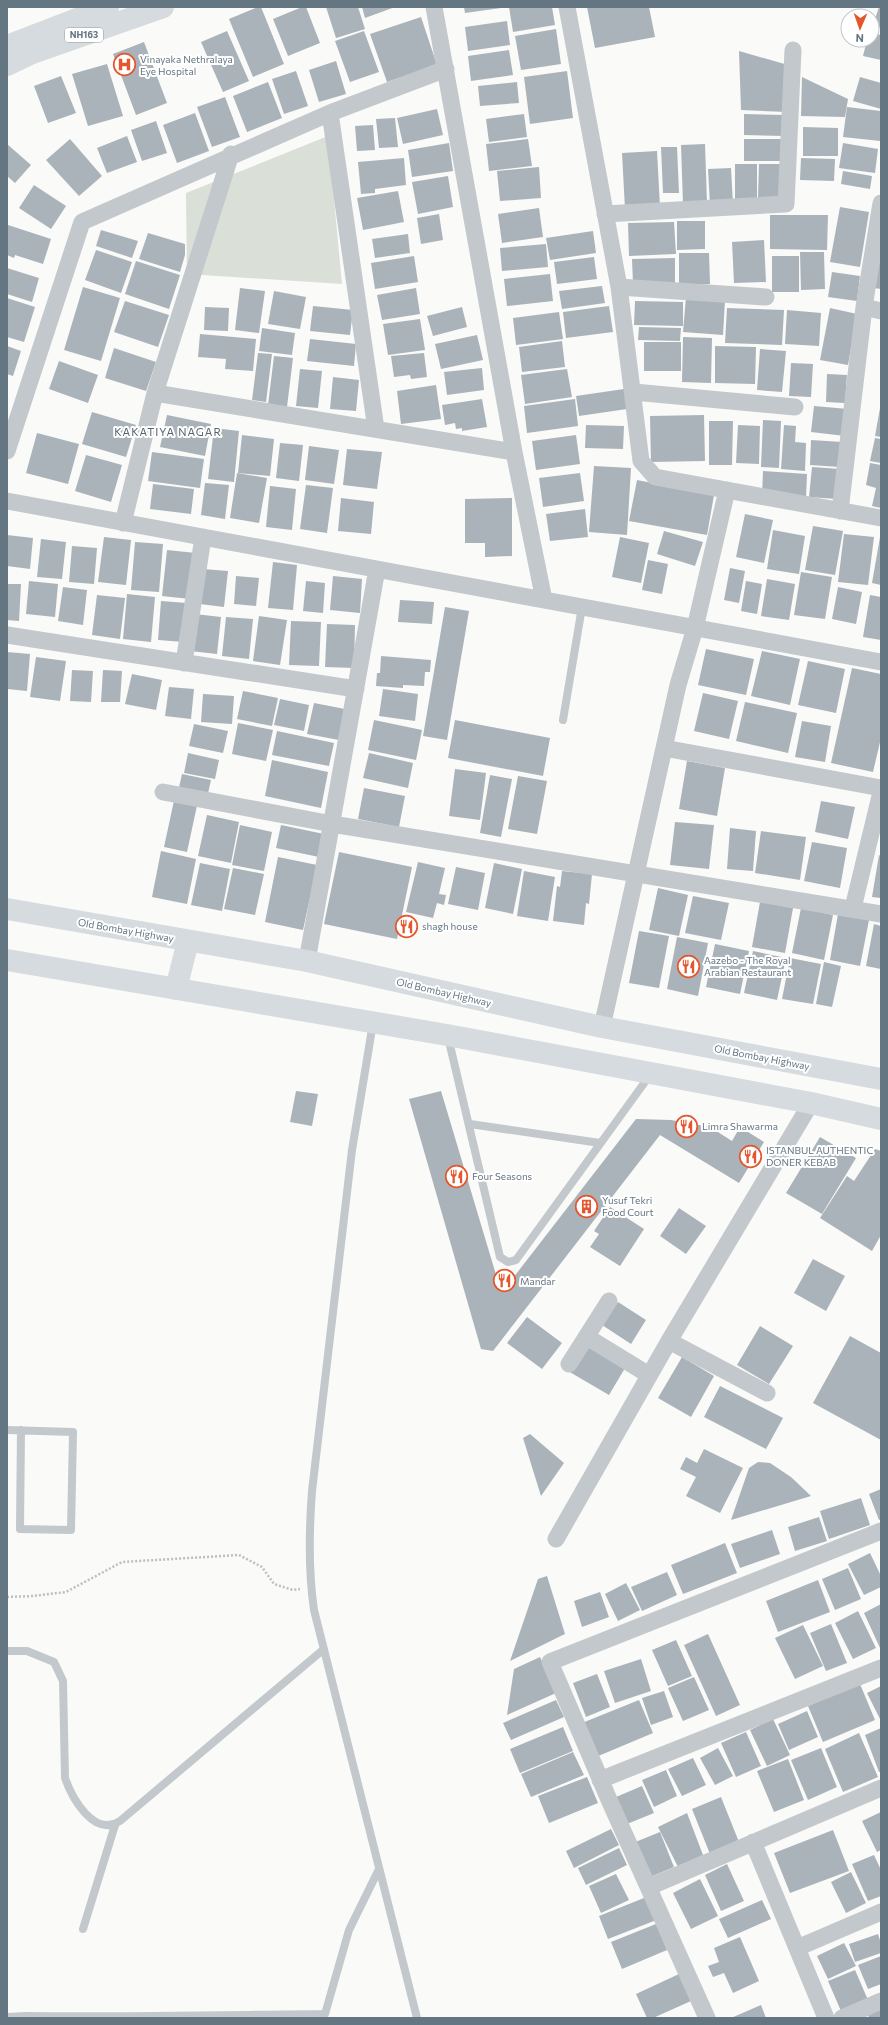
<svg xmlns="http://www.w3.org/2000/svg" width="888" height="2025" viewBox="0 0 888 2025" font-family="Commissioner,sans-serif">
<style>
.green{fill:#dadfd7}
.building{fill:#aab3b9}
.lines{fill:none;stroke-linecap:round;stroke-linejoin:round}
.path{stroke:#bbbfc2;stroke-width:2.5;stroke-dasharray:2 2;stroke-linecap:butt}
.lane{stroke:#c3c8cc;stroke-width:8}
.street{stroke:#c3c8cc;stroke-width:17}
.primary{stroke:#d6dbdf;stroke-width:22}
.highway{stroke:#d6dbdf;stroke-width:22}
.labels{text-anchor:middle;stroke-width:4;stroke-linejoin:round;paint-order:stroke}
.shield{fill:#fff;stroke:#939fa8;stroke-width:1}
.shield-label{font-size:9px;font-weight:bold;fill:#657683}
.poi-label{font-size:10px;fill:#657683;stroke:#fff;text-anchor:start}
.street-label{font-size:10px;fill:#657683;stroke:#fff}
.neighbourhood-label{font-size:11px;letter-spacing:1px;fill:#57646e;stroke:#fff}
</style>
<rect width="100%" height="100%" fill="#fafaf8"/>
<path class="green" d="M328,136L342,284L187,274L186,193Z"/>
<path class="building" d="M258,7H261L284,64L253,77L229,19Z
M302,7H306L320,43L288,56L273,19Z
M326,7H358L365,29L336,38Z
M362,7H395L365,18Z
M464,7H501V8L465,13Z
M509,7H552L555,25L513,32Z
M587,7H649L655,37L595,48Z
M879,7H881V28L873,25Z
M421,17L437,65L387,82L370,34Z
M507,21L510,45L468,51L465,27Z
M556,29L561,64L521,70L515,36Z
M227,31L249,81L223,92L201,42Z
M364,31L379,72L350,82L335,41Z
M872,33L881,35V60L863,56L867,40H872Z
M144,42L167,103L136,115L113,54Z
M509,50L513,75L471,81L468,56Z
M739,51L788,65L787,112L741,110Z
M336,61L346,94L319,102L309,70Z
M107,64L123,116L88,126L72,74Z
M296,71L308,106L284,114L272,79Z
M567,71L573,118L530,124L524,77Z
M61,76L76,113L48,123L34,86Z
M802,77L848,99L845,117L801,116Z
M860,77L881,83V109L853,101Z
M268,82L282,118L247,132L233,96Z
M517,82L519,103L480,106L478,86Z
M225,97L240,137L212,147L197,107Z
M847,107L881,111L880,141L843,137Z
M437,109L443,135L403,144L397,118Z
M195,113L209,151L177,163L163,125Z
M524,114L527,137L489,142L486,119Z
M744,114L785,115V136L744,135Z
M395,118L398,147L379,148L376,119Z
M156,121L167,153L142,161L131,130Z
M373,125L375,150L357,151L355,126Z
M803,127L838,128V156H803Z
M127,136L137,162L107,173L97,148Z
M70,139L102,176L79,196L46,160Z
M528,139L532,166L489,171L486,144Z
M744,139H783L782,161H744Z
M449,143L453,171L412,177L408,150Z
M843,143L878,149L875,173L839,168Z
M7,144L31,165L15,183L7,176Z
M705,144L707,203L683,204L681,145Z
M661,147H677L679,193H663Z
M657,151L660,207L625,209L622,153Z
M404,158L406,185L375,189V193L361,194L358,162Z
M801,158L835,159L834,181L800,180Z
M735,164H757V204H735Z
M759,164H781V198L758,197Z
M539,167L541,198L500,201L497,171Z
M731,168L733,204L710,205L708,169Z
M843,171L872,176L870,189L841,184Z
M448,176L453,207L418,214L412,182Z
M34,185L66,206L51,229L19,208Z
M398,191L404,222L363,230L357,198Z
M840,207L869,212L860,267L830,262Z
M539,208L543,237L502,243L498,214Z
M439,214L443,240L421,244L417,218Z
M770,215H828L827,250L770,249Z
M677,221H705V249L677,250Z
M674,222L676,254L629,256L628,223Z
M8,225L51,239L43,264L15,255L14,258L7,255Z
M101,230L138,241L132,258L96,246Z
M593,231L596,253L550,260L546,238Z
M148,233L185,244V255L180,272L139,259Z
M408,234L410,253L375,258L372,239Z
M764,240L766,282L734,283L732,242Z
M546,244L548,267L502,271L500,248Z
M96,250L132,262L121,293L85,280Z
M800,252H824L825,289L801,290Z
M679,253H709L710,284L679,285Z
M414,256L418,282L375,289L371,263Z
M772,256H799V292H772Z
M594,257L597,279L557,284L554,262Z
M675,258V283L633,284L632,259Z
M880,259H881V289L874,288Z
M136,261L180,275L169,309L125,294Z
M7,268L39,278L32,302L7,294Z
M832,272L860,276L857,301L828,297Z
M550,274L553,301L507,306L504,279Z
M602,286L605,303L562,309L559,291Z
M83,287L120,298L101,361L64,350Z
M240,288L265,291L259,333L235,330Z
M416,288L420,314L382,320L377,295Z
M274,291L306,297L300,329L268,324Z
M686,297L725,300L723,335L683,332Z
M7,298L35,307L24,342L7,337Z
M125,301L169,315L158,347L114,332Z
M635,301L683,302V326L634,325Z
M313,306L353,310L350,335L310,331Z
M609,306L613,332L566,338L563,312Z
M205,307L229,308L228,331L204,330Z
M462,307L467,327L433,336L427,316Z
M727,308L784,310L782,345L725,343Z
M830,308L857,314L848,365L820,360Z
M787,310L821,313L819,346L785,344Z
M559,312L563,339L516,345L513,318Z
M420,319L425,350L388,355L383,324Z
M639,327L681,328L680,341L638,340Z
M262,328L295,333L292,355L259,351Z
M200,334L256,339L253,371L225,369L226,359L198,357Z
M477,335L483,360L441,369L435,344Z
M683,337L712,338L711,383L682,382Z
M310,339L356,344L354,366L307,361Z
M562,341L565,367L522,372L519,347Z
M644,342H681V371H644Z
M7,346L21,351L13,376L7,374Z
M715,346L756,347L755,384L715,383Z
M114,348L156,362L146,391L105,378Z
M760,349L786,351L782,392L757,390Z
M258,353L272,354L266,402L252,400Z
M424,353L427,377L411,379L410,375L394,377L391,356Z
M274,356L293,358L287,407L268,405Z
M59,361L98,375L88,403L49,389Z
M791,363L813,364L811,397L789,396Z
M482,368L484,390L447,395L444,372Z
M300,369L322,371L318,408L296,406Z
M567,369L572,397L525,404L521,375Z
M827,374L847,375L845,403L826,402Z
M333,377L359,380L356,411L330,409Z
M436,385L441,419L401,424L397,391Z
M624,389L627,409L579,416L576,396Z
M482,399L487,427L462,431V428L456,429L455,423L445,425L442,405Z
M575,399L578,426L527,433L524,406Z
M814,406L848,409L845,436L811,432Z
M880,408H881V437L875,436Z
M92,412L136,425L126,457L82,444Z
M167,415L211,424L205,456L160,447Z
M704,415L705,461L651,462L650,416Z
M763,420L781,421L779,468L761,467Z
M709,421H733L732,465H709Z
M586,425L624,426L623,449L585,448Z
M738,425L760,426L759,464L736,463Z
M784,425L796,426L795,442L806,443L805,471L781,469Z
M214,428L239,431L234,482L208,479Z
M37,433L79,444L68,484L26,473Z
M242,435L274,439L270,476L238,473Z
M576,435L580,464L536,470L532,441Z
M875,438L881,439V463L870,461Z
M811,440L842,442L840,467L810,465Z
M280,443L303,445L299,481L276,478Z
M309,446L339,450L334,484L305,480Z
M347,449L382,452L377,489L343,485Z
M152,452L204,459L200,488L148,481Z
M86,455L122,465L111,502L75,491Z
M870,463L881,465V508L872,506L876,488L866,485Z
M594,466L631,468L627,535L589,532Z
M812,467L840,469L837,499L809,497Z
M763,471L807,474L806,499L762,496Z
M237,473L267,478L259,523L230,518Z
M580,473L584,501L543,507L539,478Z
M637,480L714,495L707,535L629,521Z
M205,483L229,485L225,519L201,515Z
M153,484L194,489L191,514L150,509Z
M306,485L333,488L327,533L300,529Z
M270,486L296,489L292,530L266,527Z
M341,498L374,502L371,534L338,531Z
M512,498V556L485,557V543H465V499Z
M585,509L588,537L550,541L546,514Z
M745,514L773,520L764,563L736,557Z
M813,526L843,531L835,575L805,570Z
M773,530L805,536L799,574L767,569Z
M664,531L703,542L695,566L657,554Z
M844,534L874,537L868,585L838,582Z
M7,535L33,538L30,569L7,566Z
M104,537L131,540L126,585L98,582Z
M620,537L649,543L641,583L612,577Z
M880,537L881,538V585L872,583Z
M41,539L66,542L62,579L37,577Z
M135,542L163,544L159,592L131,590Z
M72,546L97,548L94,584L69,582Z
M167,550L196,553L190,599L162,596Z
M648,560L668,564L662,594L642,590Z
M273,562L297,565L293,610L268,608Z
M730,568L745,571L739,603L724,600Z
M203,569L228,571L224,607L200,604Z
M801,572L832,577L825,619L794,615Z
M236,576L259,578L256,606L234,604Z
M333,576L362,579L360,613L330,610Z
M767,579L795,584L789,620L761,616Z
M29,581L58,584L55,617L26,614Z
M306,581L325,583L323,613L303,611Z
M746,581L762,584L757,614L741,611Z
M7,584H21L19,621L7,620Z
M63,587L87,590L83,625L58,621Z
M838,587L862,592L856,624L832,619Z
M127,594L155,597L151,642L123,639Z
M97,595L125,598L120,639L92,635Z
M870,595L881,597V640L863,637Z
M400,600L434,602L432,624L398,622Z
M161,601L187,603L184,642L158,640Z
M445,607L469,611L447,740L423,736Z
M195,614L221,617L217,654L190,651Z
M259,616L287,620L280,665L253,661Z
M226,617L253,619L249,659L222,656Z
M291,621L321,622L319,666L289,665Z
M327,624L355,625L354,668L325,667Z
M706,649L754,659L746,695L698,685Z
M762,651L800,659L790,705L751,696Z
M7,652L30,654L27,691L7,689Z
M381,656L431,660L430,672H425L424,686L403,685V688L376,686L377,673H380Z
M36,657L66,661L60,701L30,697Z
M808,661L845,669L836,713L798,705Z
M852,668L881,674V738L873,772L831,763Z
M72,670L93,671L91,702L70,701Z
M103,670L122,671L120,702H101Z
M132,674L162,680L156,710L125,704Z
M169,687L194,689L191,719L165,716Z
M383,689L418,694L415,721L379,716Z
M243,691L278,698L272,726L237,719Z
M703,693L738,701L729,739L694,731Z
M203,694L234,696L232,724L201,722Z
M280,699L309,705L304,731L274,725Z
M745,702L797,713L788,753L736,741Z
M314,703L345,709L339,740L307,734Z
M374,720L422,730L416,760L368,750Z
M455,720L550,738L543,776L448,758Z
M802,721L831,726L825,762L795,757Z
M238,723L273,730L266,761L232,754Z
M194,724L228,731L223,753L189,746Z
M277,731L334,743L329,766L272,755Z
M188,753L219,760L215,779L184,773Z
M369,753L413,763L408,788L363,778Z
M272,760L328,772L321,808L265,796Z
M687,761L725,768L717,816L679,809Z
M455,769L486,773L480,820L449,816Z
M182,774L211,780L207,798L178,792Z
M490,775L512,779L501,837L480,833Z
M518,776L547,781L537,834L508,829Z
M364,788L405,796L399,827L358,819Z
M175,796L198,801L187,852L164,847Z
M821,801L855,807L848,839L815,832Z
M207,815L239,822L231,863L198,856Z
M675,822L714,825L709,869L670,865Z
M240,825L272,832L264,871L232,865Z
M281,825L324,834L319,857L276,848Z
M730,828L756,831L753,871L727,869Z
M761,831L806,837L800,880L755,873Z
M812,842L847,848L840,888L804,881Z
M161,851L196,859L187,904L152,897Z
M339,852L412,867L397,939L324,924Z
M879,855L881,856V898L872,897Z
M278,857L317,865L303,930L265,922Z
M418,862L445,868L439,894L446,895L444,905L437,903L433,918L406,912Z
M200,863L230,869L222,911L191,905Z
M494,863L522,869L513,914L485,908Z
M456,867L485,873L478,910L448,904Z
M233,868L264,874L255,915L224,909Z
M524,871L555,877L548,921L517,916Z
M562,871L592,874L589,904L586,903L584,925L553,921L557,886L560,887Z
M658,888L688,895L679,936L649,930Z
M693,896L729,903L721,940L685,933Z
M760,902L793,908L785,953L752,947Z
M801,908L833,915L824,960L792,953Z
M838,914L869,920L860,966L830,960Z
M874,924L881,926V969L866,966Z
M639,931L669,936L659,988L629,983Z
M677,937L708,943L698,996L667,989Z
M715,944L749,951L740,994L706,987Z
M753,951L786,958L777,1000L744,993Z
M790,958L821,964L813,1004L782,999Z
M824,962L841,966L832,1007L816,1004Z
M296,1091L318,1094L312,1126L290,1122Z
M441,1091L497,1278H513L636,1119L671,1120L710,1127L732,1141L740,1127L764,1142L739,1183L660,1135L493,1351L481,1349L409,1099Z
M820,1137L856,1158L822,1214L786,1193Z
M875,1149L881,1151V1235L872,1251L820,1218L847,1176L854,1181Z
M610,1207L644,1229L620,1266L590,1247L599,1234L594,1231Z
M679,1208L706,1226L686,1254L660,1236Z
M813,1259L845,1276L826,1311L794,1293Z
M618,1302L646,1320L631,1344L602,1325Z
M527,1317L562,1343L542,1369L507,1343Z
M760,1326L793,1346L769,1384L737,1365Z
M850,1336L881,1353V1440L813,1403Z
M587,1339L628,1363L609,1395L568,1371Z
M682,1357L714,1376L691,1417L658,1398Z
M720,1386L783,1418L766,1449L704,1417Z
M530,1434L564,1463L541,1496L523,1438Z
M704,1449L743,1468L720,1513L686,1496L696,1477L680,1469L686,1457L697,1463Z
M758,1462L770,1463L791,1477L811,1496L731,1520L749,1468Z
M881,1489V1519L879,1520L869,1494Z
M861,1498L870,1525L829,1539L820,1511Z
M819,1517L827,1541L795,1551L788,1527Z
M772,1530L780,1554L740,1568L731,1544Z
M725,1543L737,1573L683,1594L671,1565Z
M870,1553L881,1576V1587L864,1595L848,1564Z
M848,1568L861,1599L835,1610L822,1579Z
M667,1572L677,1595L642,1611L631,1587Z
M547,1576L565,1634L510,1661L538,1579Z
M818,1580L830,1612L778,1632L766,1601Z
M626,1583L640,1610L618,1621L605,1594Z
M600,1592L609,1617L582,1627L574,1601Z
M881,1604V1647L880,1648L864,1613Z
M858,1611L876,1648L853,1659L835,1623Z
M831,1624L847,1663L826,1671L810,1633Z
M803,1625L823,1666L795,1679L775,1638Z
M708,1634L740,1705L716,1716L684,1645Z
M676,1640L692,1676L668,1686L652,1650Z
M540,1657L556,1693L507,1715L514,1669Z
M641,1659L651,1691L615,1703L604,1671Z
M597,1674L610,1707L586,1717L573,1683Z
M694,1677L709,1710L683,1721L668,1688Z
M860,1684L875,1720L823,1742L808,1706Z
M881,1686V1718L880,1719L867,1693Z
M664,1691L673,1717L651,1725L642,1698Z
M556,1700L564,1717L511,1740L503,1723Z
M639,1700L653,1733L596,1757L582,1723Z
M807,1711L818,1737L789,1750L778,1724Z
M773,1719L790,1755L767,1766L750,1730Z
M563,1727L573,1751L520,1773L510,1749Z
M881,1728V1772H879L865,1735Z
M746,1732L761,1766L736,1777L721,1743Z
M859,1733L878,1777L843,1792L825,1749Z
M718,1748L733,1776L715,1785L700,1758Z
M821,1748L837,1787L808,1800L791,1760Z
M573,1752L584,1775L531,1797L521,1774Z
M693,1758L706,1785L682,1796L668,1769Z
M788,1759L804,1800L774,1812L757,1771Z
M666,1770L677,1796L654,1807L642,1780Z
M587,1777L598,1803L549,1823L538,1796Z
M642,1786L654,1813L627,1824L616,1797Z
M721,1797L739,1842L710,1854L692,1809Z
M881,1812V1850L877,1852L862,1821Z
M687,1813L703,1855L678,1867L658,1827Z
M611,1829L619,1845L574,1868L566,1851Z
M833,1830L849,1871L790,1893L774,1853Z
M660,1832L674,1867L648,1878L633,1843Z
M619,1848L627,1865L586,1885L578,1868Z
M874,1855L881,1870V1896L868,1901L852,1864Z
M727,1864L744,1901L721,1911L705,1875Z
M851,1872L866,1903L846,1913L831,1882Z
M616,1874L629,1900L601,1913L589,1886Z
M700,1879L718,1916L691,1929L673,1893Z
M649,1896L659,1919L608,1939L599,1916Z
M762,1900L771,1919L728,1938L719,1919Z
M656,1924L667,1950L622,1969L611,1942Z
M878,1934L881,1943V1953L855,1962L849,1944Z
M740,1937L759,1981L733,1993L724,1973L713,1977L708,1966L719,1962L714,1948Z
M844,1943L856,1966L828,1979L817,1956Z
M881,1956V1984L868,1989L858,1965Z
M855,1970L868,2000L841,2011L828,1981Z
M679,1974L691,2001L653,2018H647L636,1994Z
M761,2005L766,2018H731Z
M881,2008V2018H869L868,2015Z"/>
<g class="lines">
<path class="path" d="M7,1597L33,1596L66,1592L122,1562L239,1555L262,1567L274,1584L293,1590L300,1589"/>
<path class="lane" d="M563,720L582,607
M373,1023L352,1150L312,1491C309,1531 308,1570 314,1610L417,2018
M448,1037L500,1257L508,1262L516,1260L650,1075
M470,1124L600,1143
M7,1430L73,1432L71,1530L20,1529L21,1430
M7,1651H27L54,1662L63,1681L65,1778C72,1798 94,1838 120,1821L324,1649
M83,1929L115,1825
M7,2017L26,2016C126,2017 225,2015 325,2014L349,1930L379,1869"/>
<path class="street" d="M434,7L514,452L544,600
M567,7L619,287L641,461L655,477L881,518
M330,113L376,429
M605,214L786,204L793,50
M619,287L766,297
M864,307L881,311
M634,392L795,407
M155,393L514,452
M7,451L82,222L330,113L446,69
M7,501L881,662
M840,511L864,307L881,203
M123,523L155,393L231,154
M7,635L356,689
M184,663L203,537
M664,748L881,788
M163,792L332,824L881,914
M853,908L881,792
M307,961L377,569
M602,1027L678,685L695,628L727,490
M587,1337L649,1375
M669,1341L767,1393
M569,1364L609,1301
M556,1539L669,1341L811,1103
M600,1780L881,1668
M753,1842L826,2018
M649,1887L881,1788
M797,1948L881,1912
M707,2018L610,1802L550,1662L881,1531
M842,2018L881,2001"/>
<path class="primary" d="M7,909L307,961L602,1027L881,1079
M7,960L447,1035L811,1103L881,1119
M176,989L188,941"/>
<path class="highway" d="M7,46L108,7
M7,65L32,53L163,7"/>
</g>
<defs>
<symbol id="hospital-ring" viewBox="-11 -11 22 22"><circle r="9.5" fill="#fff" stroke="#e4572e" stroke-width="1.5"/><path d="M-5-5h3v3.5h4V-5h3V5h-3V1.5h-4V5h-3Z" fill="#e4572e"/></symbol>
<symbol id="restaurant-ring" viewBox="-11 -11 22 22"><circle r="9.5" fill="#fff" stroke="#e4572e" stroke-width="1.5"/><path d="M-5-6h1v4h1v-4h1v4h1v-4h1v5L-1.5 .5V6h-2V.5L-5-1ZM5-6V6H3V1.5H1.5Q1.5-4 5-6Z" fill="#e4572e"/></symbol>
<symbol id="building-ring" viewBox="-11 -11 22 22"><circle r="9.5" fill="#fff" stroke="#e4572e" stroke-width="1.5"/><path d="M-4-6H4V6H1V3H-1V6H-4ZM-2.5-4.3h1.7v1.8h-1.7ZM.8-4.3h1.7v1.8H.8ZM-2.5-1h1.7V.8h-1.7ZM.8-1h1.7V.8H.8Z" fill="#e4572e"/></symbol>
</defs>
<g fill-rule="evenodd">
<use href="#hospital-ring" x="112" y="52" width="25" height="25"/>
<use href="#restaurant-ring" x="394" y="914" width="25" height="25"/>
<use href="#restaurant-ring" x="676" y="954" width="25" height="25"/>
<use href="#restaurant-ring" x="674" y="1114" width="25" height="25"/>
<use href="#restaurant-ring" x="738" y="1144" width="25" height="25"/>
<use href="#restaurant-ring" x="444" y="1164" width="25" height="25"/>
<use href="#building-ring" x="574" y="1194" width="25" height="25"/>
<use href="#restaurant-ring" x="492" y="1268" width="25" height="25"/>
</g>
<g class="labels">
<rect class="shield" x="65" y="28" width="38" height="14" rx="3"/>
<g class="shield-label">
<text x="84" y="38">NH163</text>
</g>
<g class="poi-label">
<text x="140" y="63">Vinayaka Nethralaya<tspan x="140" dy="12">Eye Hospital</tspan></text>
<text x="422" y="930">shagh house</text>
<text x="704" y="964">Aazebo - The Royal<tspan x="704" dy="12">Arabian Restaurant</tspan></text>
<text x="702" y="1130">Limra Shawarma</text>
<text x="766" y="1154">ISTANBUL AUTHENTIC<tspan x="766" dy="12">DONER KEBAB</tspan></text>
<text x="472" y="1180">Four Seasons</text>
<text x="602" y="1204">Yusuf Tekri<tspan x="602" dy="12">Food Court</tspan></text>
<text x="520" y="1285">Mandar</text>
</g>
<g class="street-label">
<text transform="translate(126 930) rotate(10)" y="4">Old Bombay Highway</text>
<text transform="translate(444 992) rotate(13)" y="4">Old Bombay Highway</text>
<text transform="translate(762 1057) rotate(11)" y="4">Old Bombay Highway</text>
</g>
<g class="neighbourhood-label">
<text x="168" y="436">KAKATIYA NAGAR</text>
</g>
</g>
<rect width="888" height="2025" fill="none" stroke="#657683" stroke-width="16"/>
<g transform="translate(860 28) rotate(182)"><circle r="19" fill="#ffffff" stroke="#c1c8cd"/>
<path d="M0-3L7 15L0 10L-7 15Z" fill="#e4572e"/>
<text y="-6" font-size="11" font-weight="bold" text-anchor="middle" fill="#657683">N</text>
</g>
</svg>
